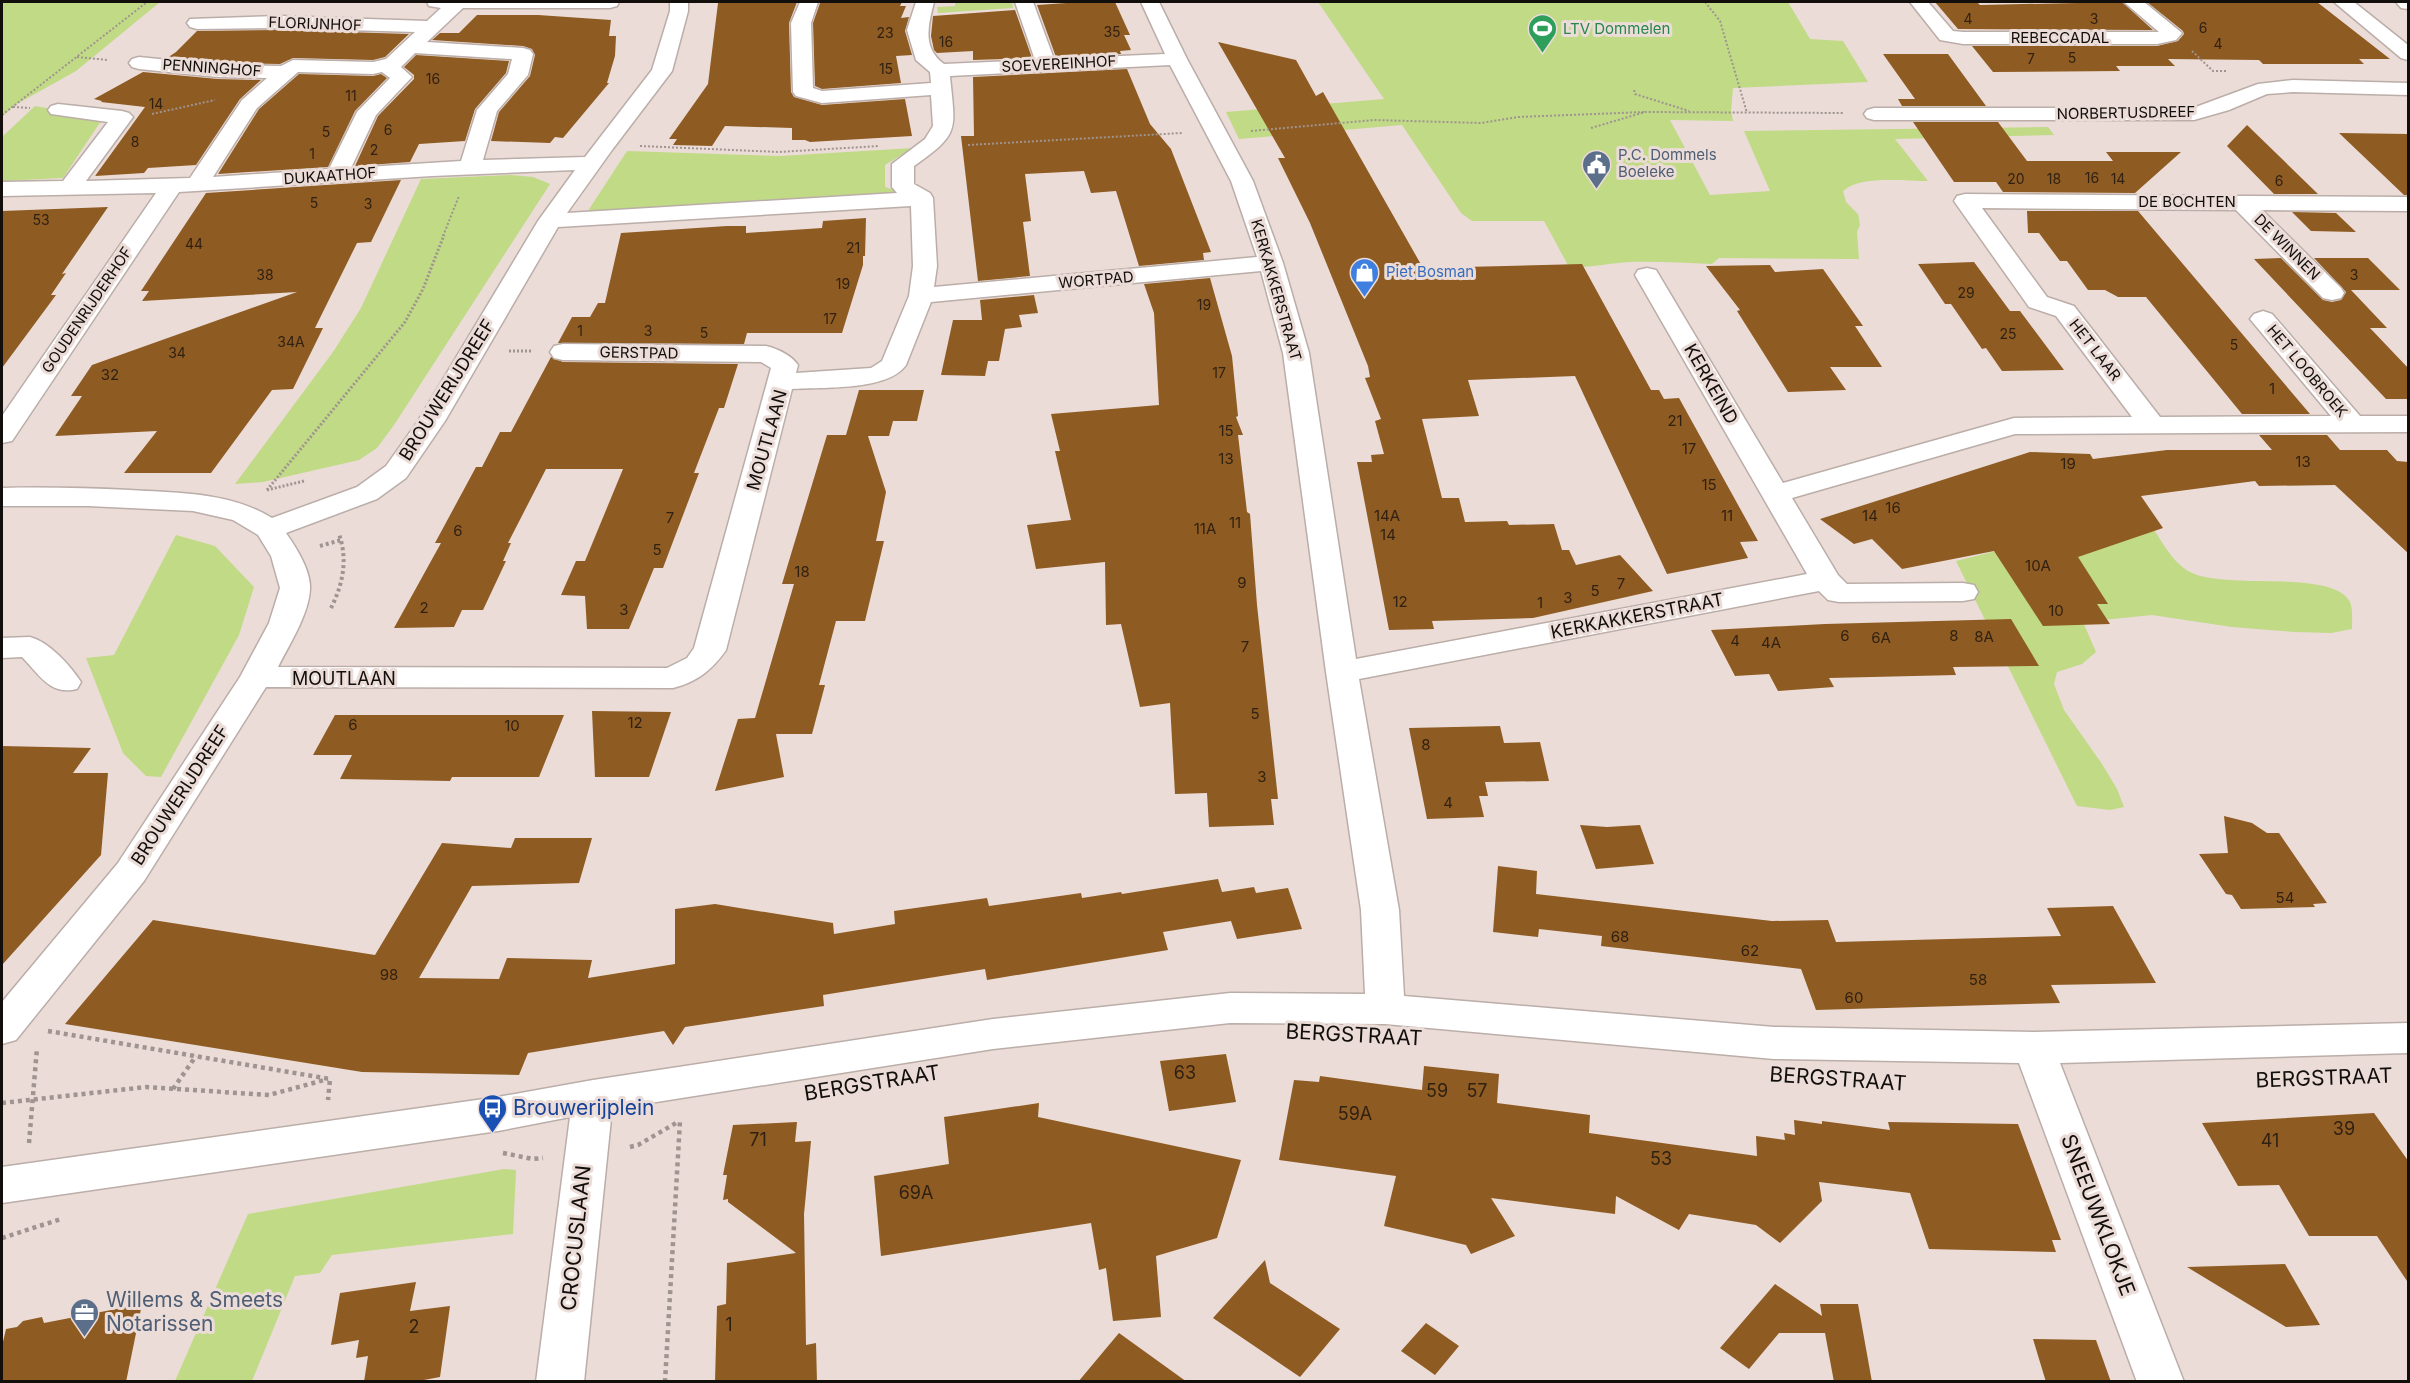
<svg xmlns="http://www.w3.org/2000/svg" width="2410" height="1383" viewBox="0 0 2410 1383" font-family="Inter,sans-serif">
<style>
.green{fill:#c0da85}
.building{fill:#8e5b22}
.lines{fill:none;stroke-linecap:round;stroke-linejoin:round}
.minor-casing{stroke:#bbada8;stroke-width:3}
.path-far3{stroke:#9f9490;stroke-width:2;stroke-dasharray:2 2;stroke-linecap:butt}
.path-far2{stroke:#9f9490;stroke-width:3;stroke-dasharray:2 2;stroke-linecap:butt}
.path-far1{stroke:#9f9490;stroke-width:4;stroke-dasharray:3 3;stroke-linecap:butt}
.path{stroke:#9f9490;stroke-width:4.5;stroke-dasharray:4 4;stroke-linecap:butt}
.minor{fill:#fff;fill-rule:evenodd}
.labels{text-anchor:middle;stroke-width:6;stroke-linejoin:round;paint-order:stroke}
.far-number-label{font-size:14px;fill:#312112}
.far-street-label{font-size:15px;fill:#120e0c;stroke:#ebdcd7}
.far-leisure-label{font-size:15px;fill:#27864d;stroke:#ebdcd7;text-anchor:start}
.far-service-label{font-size:15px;fill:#4e5e75;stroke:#ebdcd7;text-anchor:start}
.far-shop-label{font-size:15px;fill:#366cbe;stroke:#ebdcd7;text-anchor:start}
.number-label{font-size:15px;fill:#312112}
.street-label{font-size:18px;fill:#120e0c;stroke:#ebdcd7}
.near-number-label{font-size:18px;fill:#312112}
.near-street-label{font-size:21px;fill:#120e0c;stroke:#ebdcd7}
.near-transit-label{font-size:21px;fill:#164399;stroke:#ebdcd7;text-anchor:start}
.near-service-label{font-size:21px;fill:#4e5e75;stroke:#ebdcd7;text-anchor:start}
</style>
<rect width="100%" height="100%" fill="#ebdcd7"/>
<path class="green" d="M2,2H160L76,71L15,105L2,117Z
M955,2H1012L1013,8L938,13L937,7L955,6Z
M1318,2H1788L1810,39L1843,41L1868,82L1688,90L1733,88L1731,111L1733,121L1670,120L1710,195L1770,191L1744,131L2048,127L2054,135L1895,139L1928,181C1904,181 1860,175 1843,191L1846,202L1858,214L1860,225L1857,232L1859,259L1719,258L1712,264C1685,263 1657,261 1630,262C1609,263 1590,268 1569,267L1544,221H1472L1461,213L1402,125L1239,139L1226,112L1384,99Z
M35,106L103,118L63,178L2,181V137Z
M913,148L885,165V187L895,190L896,198L584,217L627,151L781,156Z
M511,175L533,177L550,184L394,425L377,448L359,460L263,482L235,484L333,352L361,308L421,179Z
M2147,519C2159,536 2171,562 2190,572C2227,591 2332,568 2350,602C2353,609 2352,621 2352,629L2331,633L2295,632L2232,627L2152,615L2083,622L2096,652L2082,664L2057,672L2054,684L2064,710L2102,764L2117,789L2124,807L2110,810L2077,806L1956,561L2040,540Z
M176,535L215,546L254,587L239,635L161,777L146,776L123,753L86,658L114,655Z
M504,1169L516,1170L513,1234L332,1255L320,1273L295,1276L252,1381H175L248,1214Z"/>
<path class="building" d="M797,2L789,23L791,92L794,97L822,105L905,99L912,136L810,142L805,140H792V128L725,126L712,146L673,145L677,139H669L708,84L718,3Z
M864,2H902L900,6H906L901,18L909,17L905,31L912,55L896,56L901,83L822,89L815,86L813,23L820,3Z
M1081,2H1115L1130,35H1124L1131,50L1120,51L1121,54L1056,57L1037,5Z
M1935,2H1977L1980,5L2122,2L2153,30L1958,29Z
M2147,2H2317L2390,59H2359L2364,64H2263L2259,60L2168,59L2175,66H2116L2120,71L1993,72L1972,46H2157L2178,41L2184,34L2183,31Z
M1015,10L1032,58L973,60V51L937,53L934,50L931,36L933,16Z
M477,15H538L611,20L609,36H616L615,56L607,83H609L563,138L555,137L550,143L491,141L499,112L530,76L535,55L532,49L523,46L432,40L440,33H459Z
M197,31L281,30L409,34L385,57L373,60L293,58L280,64L218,63L167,58L176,52Z
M1218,42L1296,60L1316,96L1323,92L1423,268L1582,264L1651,390H1659L1664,399L1679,398L1758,541L1740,542L1748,558L1667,574L1575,376L1468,380L1479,416L1422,419L1442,498H1459L1465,522L1507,521L1509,525L1554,524L1562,550H1569L1576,565L1620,555L1653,591L1533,618L1432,621L1434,629L1389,630L1357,462H1372L1371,455L1384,454L1375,421L1381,419L1365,378L1370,377L1368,366L1310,223L1278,158H1285Z
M1883,54H1948L1986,106H1902L1898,99H1915Z
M416,55L509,61L506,73L475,109L465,141L419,144L410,162L355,166L378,116L414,79V75L404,67Z
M1127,69L1150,124L1171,149L1211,252L1203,253L1204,260L1139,266L1116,191L1091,193L1084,171L1025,174L1031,221L1023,222L1030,276L978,281L961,136H974L973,77Z
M143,72L218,79L261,80L240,99L196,165L148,168L144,173L95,176L145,107L101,102L102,101L94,99Z
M299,74L373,76L381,74L387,78L355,111L328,167L218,174L259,109Z
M1913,122H1998L2027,161H2113L2106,152H2181L2135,193L2003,192L1996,182H1954Z
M2247,125L2318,194H2274L2227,146Z
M2339,133L2409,134V195H2404Z
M401,180L371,242L357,243L315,328H323L293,389L272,390L211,473H124L157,431L55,436L82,396H71L92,365L297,292L142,301L149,291H141L206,193Z
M108,207L62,274L66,273L51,295H56L2,368V211Z
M2027,211H2138L2310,414H2242L2146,297H2118L2105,290H2088L2067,261H2060L2039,233H2028Z
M2292,212L2336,213L2356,232L2311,231Z
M866,218L865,256H863V265L842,333H747L744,344L558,343L572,317H590L598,303H605L621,233L727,226H746V233L822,228L823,221Z
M2281,258L2323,300L2332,302L2341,300L2346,292L2314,258H2368L2400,290H2351L2387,328H2370L2409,369V399H2386L2254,259Z
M1974,262L2010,311H2020L2064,370L2002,371L1986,348L1982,349L1951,304H1945L1918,264Z
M1770,265L1775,272L1823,269L1863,326H1855L1882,367H1830L1846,390L1788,392L1737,311L1740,310L1706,266Z
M1210,278L1232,356L1238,416L1236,417L1243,435H1238L1247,512L1250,514L1257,605L1278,799H1271L1274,825L1209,827L1207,793L1175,794L1170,703L1140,707L1121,624L1106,625L1105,562L1036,569L1027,525L1071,520L1055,451H1060L1051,414L1159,405L1154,313L1144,284Z
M1034,295L1038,313L1019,315L1022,327L1005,329L999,361H988L985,376L941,375L953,320H982L980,300Z
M551,357L563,362L738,364L724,408H719L694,473H699L663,568H654L629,629H587L585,596L561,595L576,561H585L623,469H546L508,543H511L503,561H506L483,610H462L454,627L394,628L441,543H435L476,467H482L500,432H511Z
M859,390H924L917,421H893L889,436H868L886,492L876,541H884L865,621H836L819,685H825L812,734H776L784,777L715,791L738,719L755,718L794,584H782L827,435H846Z
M2259,435H2327L2340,450H2387L2397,461L2409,462V554L2335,485L2259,486L2255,481L2141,496L2163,528L2078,557L2108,604H2097L2110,624L2043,626L1994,551L1902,569L1872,539L1854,544L1820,519L2030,452L2090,454L2093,459L2167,450H2272Z
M2011,619L2039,666L1953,667L1956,675L1829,678L1834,687L1778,691L1769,674L1735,676L1711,630L1825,624Z
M592,711L671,712L649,777H595Z
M335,715H564L539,777H452L450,781L340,779L352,755H313Z
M1500,726L1504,743L1540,742L1549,781L1485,782L1488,796H1479L1484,817L1427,819L1409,728Z
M2,746L91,748L73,773H108L101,855L2,965Z
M2224,816L2252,823L2267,833H2279L2327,903L2313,904L2315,907L2241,909L2232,895L2226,894L2199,854L2228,853Z
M1580,825L1607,827L1640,825L1654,864L1596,869Z
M515,838H592L579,883L472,886L419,978L499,979L507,958L592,960L588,978L675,964V909L715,904L833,923L834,934L895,924L894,911L987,898L989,906L1081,893L1082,898L1121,892L1122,894L1218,879L1222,892L1254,887L1256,893L1288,888L1302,929L1237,939L1231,921L1163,932L1168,950L987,980L985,969L823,995L824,1006L685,1027L673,1045L664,1031L528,1053L519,1075L362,1072L65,1024L153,920L375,955L442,843L511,848Z
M1498,866L1537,871L1536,894L1772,921L1828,920L1836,942L2061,936L2047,908L2113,906L2156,983L2051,985L2060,1003L1816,1010L1801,969L1601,946L1602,936L1539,929L1538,937L1493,932Z
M1226,1054L1236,1102L1169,1111L1160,1061Z
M1424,1066L1499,1074L1497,1103L1590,1115L1589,1133L1757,1156L1756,1136L1785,1140L1784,1133L1795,1135L1794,1120L1822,1124V1121L1890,1130L1888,1122L2018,1124L2061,1240H2052L2056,1252L1929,1249L1910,1193L1819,1182L1822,1201L1780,1243L1756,1225L1689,1214L1679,1230L1616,1196L1615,1214L1491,1198L1515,1236L1471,1254L1466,1245L1384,1226L1396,1176L1279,1160L1294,1080L1319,1082L1320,1076L1422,1090Z
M1039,1103L1038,1117L1241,1160L1217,1238L1156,1256L1161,1317L1113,1321L1106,1268L1099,1270L1091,1223L881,1256L874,1176L949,1164L944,1117Z
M2374,1113L2409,1162V1284L2377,1236H2309L2279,1185L2238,1186L2202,1123Z
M797,1122L795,1142L811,1141L804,1214L806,1345L816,1343L817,1382H715L717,1306L726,1304L727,1263L796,1253L728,1202V1199L723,1200L727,1175H723L733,1125Z
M1265,1260L1270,1283L1340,1329L1300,1377L1213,1318Z
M2285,1264L2320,1325L2286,1327L2187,1267Z
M416,1282L410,1311L450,1306L440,1377L413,1382H364L368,1356L356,1358L359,1340L331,1345L340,1293Z
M1775,1284L1822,1316L1820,1304H1858L1872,1382H1834L1825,1333H1779L1749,1369L1720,1348Z
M142,1304L126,1382H2V1346L6,1329L17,1327L23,1321L42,1317L44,1323Z
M1426,1323L1459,1346L1435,1375L1401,1351Z
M1119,1333L1187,1382H1078Z
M2033,1339L2096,1340L2111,1382H2046Z"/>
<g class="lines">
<defs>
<path id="minor" d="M427,2H619L617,6L610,8H463L427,42L523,48L530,50L533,54L528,75L497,111L483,160L585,157L652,70L670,11V2H688V11L672,71L612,150L567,213L897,193L892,187V164L925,139L933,126L931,95L822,103L796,96L793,92L791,23L800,2H818L811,23L813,88L822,91L931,83L930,72L916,60L907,30L916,2H934C928,25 922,48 944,64L1035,60L1015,2H1033L1054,59L1165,54L1141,2H1159L1187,59L1253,181L1283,263L1309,353L1356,659L1807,574L1635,275L1638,270L1647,268L1656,270L1659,275L1783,483L2014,418L2132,417L2056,316L2029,307L1954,201L1957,196L1965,194L2408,197V211L2262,210L2341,288L2344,293L2341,298L2332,300L2323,298L2236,210L1982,208L2047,297L2074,306L2160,417L2331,416L2250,319L2254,314L2263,311L2272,314L2360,416H2408V432L2015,434L1792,498L1838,575L1847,584L1963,583L1974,585L1978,592L1974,599L1963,601L1839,602L1828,600L1819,591L1359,679L1399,910L1404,996L1774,1027L2034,1032L2408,1023V1053L2060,1063L2184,1382H2137L2019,1063L1774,1059L1385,1024L1230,1023L993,1049L612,1109L584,1382H536L570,1117L498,1131L2,1203V1167L498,1097L593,1080L993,1019L1230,993L1365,994L1361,910L1326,672L1283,353L1261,271L931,302L906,365C888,391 823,387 792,389L726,650C712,670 697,682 673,688L266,687L144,881L16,1040L2,1044V1002L118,863L240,677L269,623L280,588L271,556L258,535L233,520L193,511L88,506H2V488C44,487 87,488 130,490C178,493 230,492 272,518L357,487L386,466L418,421L538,221L575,170L432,176L179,192L12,441L2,443V416L156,193L2,196V182L63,181L108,122L51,114L48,110L51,106L58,104L122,111L129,113L133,117L86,181L190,178L242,100L267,78L218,77L139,69L132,67L129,63L132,59L139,57L218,65L281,66L293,60L373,62L386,59L415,32L280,28L197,29L190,27L187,23L190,19L280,16L427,21L441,8L429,6ZM415,53L512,59L508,74L477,110L461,161L351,168L376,115L412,77L401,67ZM1170,65L1231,181L1257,257L934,287L937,266L933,198L930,193L914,184V166C961,133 955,130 950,76ZM298,72L373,74L382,72L390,78L357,112L329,169L213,177L257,108ZM911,206L913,266L909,296L882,361L871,368L796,373L798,365C791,355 778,349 766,346L563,344L554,346L550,352L554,358L563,360L761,362L771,368L694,648L687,658L667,668L278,667C289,645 309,614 310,589C311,571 296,547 286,533L377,499L406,478L445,421L558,227Z
M1910,2H1928L1953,31L1963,32H2159L2124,2H2144L2182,33L2176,40L2157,44H1963L1940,40Z
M2334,2H2354L2408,45V60L2401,58Z
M2396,2H2408V9L2401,8Z
M2293,80L2408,83V95L2293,92L2267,94L2229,110L2194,120H1874L1867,118L1864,114L1867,110L1874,108H2193L2258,84Z
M30,637C49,642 70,665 81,682L77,689C50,696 39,674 22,657L2,658V638Z"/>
</defs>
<use href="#minor" class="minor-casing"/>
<path class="path-far3" d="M1705,2L1720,21L1747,113
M2192,51L2213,71H2228
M77,57L108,60
M1634,90L1635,94L1689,111
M13,107L30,108
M152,114L215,100
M2,115L147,2
M1591,128L1645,112L1843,113
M1251,131L1374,120L1481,123L1518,117L1645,112
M968,145L1182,133
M640,146L779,152L879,146
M443,236L459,196"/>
<path class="path-far2" d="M509,351H532
M267,490L304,481
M267,490L405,322L423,289L444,235"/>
<path class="path-far1" d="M320,546L341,540
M331,608C343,584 348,560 339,534"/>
<path class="path" d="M48,1031L330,1079L328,1100
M173,1089L196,1056
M2,1103L146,1087L269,1095L328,1079
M29,1143L37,1048
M630,1147L638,1145L676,1123
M503,1153L533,1159L543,1158
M2,1238L61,1219
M665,1382L680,1121"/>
<use href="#minor" class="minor"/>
</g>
<defs>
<symbol id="stadium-pin" viewBox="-11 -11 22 30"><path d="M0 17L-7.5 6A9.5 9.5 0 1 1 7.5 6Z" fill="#2e9e5b" stroke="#ebdcd7"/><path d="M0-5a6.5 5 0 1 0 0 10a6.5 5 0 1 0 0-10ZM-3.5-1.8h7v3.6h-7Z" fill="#fff"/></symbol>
<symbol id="civic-pin" viewBox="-11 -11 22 30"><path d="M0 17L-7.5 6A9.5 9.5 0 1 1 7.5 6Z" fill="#5c6f8a" stroke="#ebdcd7"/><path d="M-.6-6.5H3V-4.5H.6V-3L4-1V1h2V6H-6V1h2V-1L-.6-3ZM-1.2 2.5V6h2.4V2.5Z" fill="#fff"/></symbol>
<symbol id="shop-pin" viewBox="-11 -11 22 30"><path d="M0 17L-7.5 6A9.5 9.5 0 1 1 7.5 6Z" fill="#3f7fe0" stroke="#ebdcd7"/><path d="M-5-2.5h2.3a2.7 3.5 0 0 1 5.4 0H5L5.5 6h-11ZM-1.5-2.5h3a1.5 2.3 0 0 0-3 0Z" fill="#fff"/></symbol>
<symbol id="bus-pin" viewBox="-11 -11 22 30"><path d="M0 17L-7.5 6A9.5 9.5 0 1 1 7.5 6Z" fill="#1a4fb4" stroke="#ebdcd7"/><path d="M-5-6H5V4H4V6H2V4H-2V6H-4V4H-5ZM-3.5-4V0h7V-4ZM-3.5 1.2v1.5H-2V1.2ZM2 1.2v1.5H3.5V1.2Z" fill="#fff"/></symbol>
<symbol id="office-pin" viewBox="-11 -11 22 30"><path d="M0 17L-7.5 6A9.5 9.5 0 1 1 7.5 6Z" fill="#5c6f8a" stroke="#ebdcd7"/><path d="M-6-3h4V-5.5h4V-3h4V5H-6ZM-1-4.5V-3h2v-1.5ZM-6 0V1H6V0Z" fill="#fff"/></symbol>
</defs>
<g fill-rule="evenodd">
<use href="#stadium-pin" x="1526" y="12" width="33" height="45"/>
<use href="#civic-pin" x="1580" y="148" width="33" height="45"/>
<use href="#shop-pin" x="1348" y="256" width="33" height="45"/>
<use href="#bus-pin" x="476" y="1092" width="33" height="45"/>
<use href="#office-pin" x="68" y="1296" width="33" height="45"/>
</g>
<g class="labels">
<g class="far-number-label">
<text x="1968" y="24">4</text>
<text x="2094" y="24">3</text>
<text x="2203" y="33">6</text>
<text x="1112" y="37">35</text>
<text x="885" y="38">23</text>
<text x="946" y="47">16</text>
<text x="2218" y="49">4</text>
<text x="2072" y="63">5</text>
<text x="2031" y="64">7</text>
<text x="886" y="74">15</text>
<text x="433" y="84">16</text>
<text x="351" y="101">11</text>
<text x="156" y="109">14</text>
<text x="388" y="135">6</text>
<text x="326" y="137">5</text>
<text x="135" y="147">8</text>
<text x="374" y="155">2</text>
<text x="312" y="159">1</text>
<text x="2092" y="183">16</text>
<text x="2016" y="184">20</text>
<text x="2054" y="184">18</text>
<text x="2118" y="184">14</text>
<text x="2279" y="186">6</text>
<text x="314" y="208">5</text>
<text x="368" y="209">3</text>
<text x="41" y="225">53</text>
<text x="194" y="249">44</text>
<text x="853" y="253">21</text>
<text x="265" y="280">38</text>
<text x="2354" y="280">3</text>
<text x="843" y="289">19</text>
<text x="1966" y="298">29</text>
<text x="1204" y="310">19</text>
<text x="830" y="324">17</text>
<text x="580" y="336">1</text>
<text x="648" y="336">3</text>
<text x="704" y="338">5</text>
<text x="2008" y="339">25</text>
<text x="291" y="347">34A</text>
<text x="2234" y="350">5</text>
<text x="177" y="358">34</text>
<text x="1219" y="378">17</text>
</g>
<g class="far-street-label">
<text transform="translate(315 24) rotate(2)" y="5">FLORIJNHOF</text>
<text x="2060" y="43">REBECCADAL</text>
<text transform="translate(1059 64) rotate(-3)" y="5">SOEVEREINHOF</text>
<text transform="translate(212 68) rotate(4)" y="5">PENNINGHOF</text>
<text transform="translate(2126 113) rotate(-1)" y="5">NORBERTUSDREEF</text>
<text transform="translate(330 176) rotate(-4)" y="5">DUKAATHOF</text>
<text x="2187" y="207">DE BOCHTEN</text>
<text transform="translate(2287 247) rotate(45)" y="5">DE WINNEN</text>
<text transform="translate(1096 280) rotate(-5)" y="5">WORTPAD</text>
<text transform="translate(1276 290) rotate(74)" y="5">KERKAKKERSTRAAT</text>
<text transform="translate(87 310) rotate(-56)" y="5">GOUDENRIJDERHOF</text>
<text transform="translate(2095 350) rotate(52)" y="5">HET LAAR</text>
<text transform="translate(639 353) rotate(1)" y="5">GERSTPAD</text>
<text transform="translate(2307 371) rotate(50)" y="5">HET LOOBROEK</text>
</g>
<g class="far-leisure-label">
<text x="1563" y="34">LTV Dommelen</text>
</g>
<g class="far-service-label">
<text x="1618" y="160">P.C. Dommels<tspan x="1618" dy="17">Boeleke</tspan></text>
</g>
<g class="far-shop-label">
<text x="1386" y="277">Piet Bosman</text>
</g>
<g class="number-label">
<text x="110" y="380">32</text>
<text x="2272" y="394">1</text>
<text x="1675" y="426">21</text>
<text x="1226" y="436">15</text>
<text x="1689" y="454">17</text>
<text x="1226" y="464">13</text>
<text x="2303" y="467">13</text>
<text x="2068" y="469">19</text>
<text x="1709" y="490">15</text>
<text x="1893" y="513">16</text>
<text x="1387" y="521">14A</text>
<text x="1727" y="521">11</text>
<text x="1870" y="521">14</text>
<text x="670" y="523">7</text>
<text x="1235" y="528">11</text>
<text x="1205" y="534">11A</text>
<text x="458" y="536">6</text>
<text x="1388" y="540">14</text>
<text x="657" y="555">5</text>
<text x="2038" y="571">10A</text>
<text x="802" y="577">18</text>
<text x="1242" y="588">9</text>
<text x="1621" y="589">7</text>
<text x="1595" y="596">5</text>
<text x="1568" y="603">3</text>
<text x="1400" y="607">12</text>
<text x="1540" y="608">1</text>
<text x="424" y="613">2</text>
<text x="624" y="615">3</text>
<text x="2056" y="616">10</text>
<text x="1845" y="641">6</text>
<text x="1954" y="641">8</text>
<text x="1984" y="642">8A</text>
<text x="1881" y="643">6A</text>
<text x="1735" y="646">4</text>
<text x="1771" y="648">4A</text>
<text x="1245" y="652">7</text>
<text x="1255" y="719">5</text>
<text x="635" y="728">12</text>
<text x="353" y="730">6</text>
<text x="512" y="731">10</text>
<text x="1426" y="750">8</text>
<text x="1262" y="782">3</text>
<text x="1448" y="808">4</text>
<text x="2285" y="903">54</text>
<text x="1620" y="942">68</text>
<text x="1750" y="956">62</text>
<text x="389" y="980">98</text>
<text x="1978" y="985">58</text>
<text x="1854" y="1003">60</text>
</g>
<g class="street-label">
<text transform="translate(1711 384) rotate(60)" y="6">KERKEIND</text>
<text transform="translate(447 390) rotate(-58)" y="6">BROUWERIJDREEF</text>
<text transform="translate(767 440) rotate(-74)" y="6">MOUTLAAN</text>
<text transform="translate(1637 616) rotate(-11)" y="6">KERKAKKERSTRAAT</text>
<text x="344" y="685">MOUTLAAN</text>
<text transform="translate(180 795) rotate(-57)" y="6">BROUWERIJDREEF</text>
</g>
<g class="near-number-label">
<text x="1185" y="1079">63</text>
<text x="1437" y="1097">59</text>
<text x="1477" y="1097">57</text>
<text x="1355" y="1120">59A</text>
<text x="2344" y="1135">39</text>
<text x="758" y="1146">71</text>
<text x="2270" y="1147">41</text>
<text x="1661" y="1165">53</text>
<text x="916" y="1199">69A</text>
<text x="729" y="1331">1</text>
<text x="414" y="1333">2</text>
</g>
<g class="near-street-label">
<text transform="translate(1354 1035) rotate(3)" y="7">BERGSTRAAT</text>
<text transform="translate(2324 1078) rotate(-2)" y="7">BERGSTRAAT</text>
<text transform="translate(1838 1079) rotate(4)" y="7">BERGSTRAAT</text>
<text transform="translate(872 1083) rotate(-9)" y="7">BERGSTRAAT</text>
<text transform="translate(2098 1215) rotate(69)" y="7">SNEEUWKLOKJE</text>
<text transform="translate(576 1238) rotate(-84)" y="7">CROCUSLAAN</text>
</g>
<g class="near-transit-label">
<text x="513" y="1115">Brouwerijplein</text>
</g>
<g class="near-service-label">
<text x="106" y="1307">Willems &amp; Smeets<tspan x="106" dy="24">Notarissen</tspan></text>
</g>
</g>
<rect width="2410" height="1383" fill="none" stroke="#120e0c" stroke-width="6"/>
</svg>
